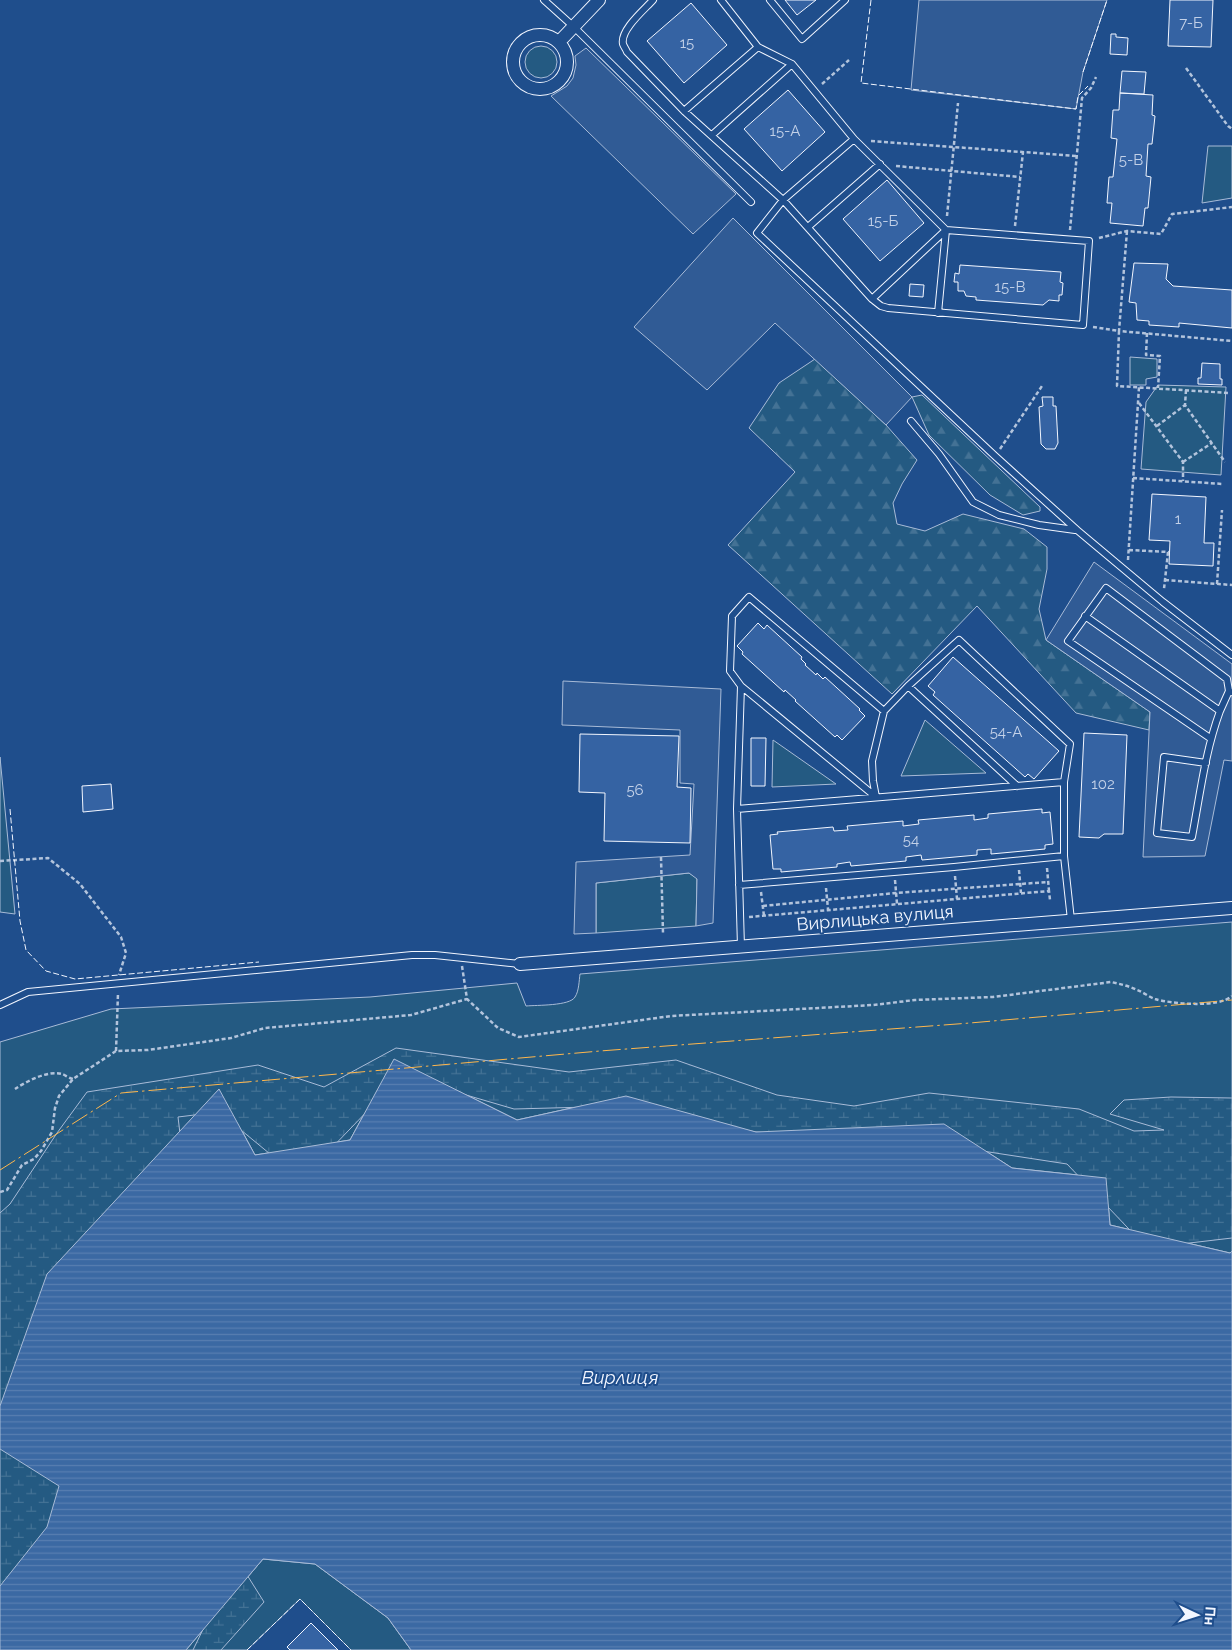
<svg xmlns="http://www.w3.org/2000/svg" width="1232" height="1650" viewBox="0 0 1232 1650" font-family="Raleway,sans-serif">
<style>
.green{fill:#245a82;stroke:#a8bbd7}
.forest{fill:url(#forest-firs);stroke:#a8bbd7}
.wetland{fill:url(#wetland-marsh);stroke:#a8bbd7}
.parking{fill:#305b95;stroke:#a8bbd7}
.water{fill:url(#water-rules);stroke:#a8bbd7}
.building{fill:#3563a3;stroke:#f2f6ff}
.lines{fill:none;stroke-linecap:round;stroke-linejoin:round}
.lane-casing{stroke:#f2f6ff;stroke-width:8}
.street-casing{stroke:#f2f6ff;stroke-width:14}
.path{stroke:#b3c4dc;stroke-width:2.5;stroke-dasharray:4 2.5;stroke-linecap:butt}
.lane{stroke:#1f4e8c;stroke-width:6}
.street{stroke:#1f4e8c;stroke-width:12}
.fence{stroke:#f2f6ff;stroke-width:1;stroke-dasharray:6 2.5;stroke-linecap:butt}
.power{stroke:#ffb74d;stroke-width:1;stroke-dasharray:18 4 2.5 4;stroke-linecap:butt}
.labels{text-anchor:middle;stroke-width:4;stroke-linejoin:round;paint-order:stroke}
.number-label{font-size:15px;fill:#c3d1e8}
.street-label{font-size:18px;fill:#f2f6ff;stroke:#1f4e8c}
.water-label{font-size:19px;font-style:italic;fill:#f2f6ff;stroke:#1f4e8c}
</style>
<defs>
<pattern id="forest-firs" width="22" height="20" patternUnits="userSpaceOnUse" patternTransform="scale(1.25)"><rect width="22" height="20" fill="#245a82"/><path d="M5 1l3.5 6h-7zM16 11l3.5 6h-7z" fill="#447295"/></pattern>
<pattern id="wetland-marsh" width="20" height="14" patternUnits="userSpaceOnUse" patternTransform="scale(1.25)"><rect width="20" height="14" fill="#245a82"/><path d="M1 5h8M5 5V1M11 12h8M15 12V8" fill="none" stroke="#447295"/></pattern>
<pattern id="water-rules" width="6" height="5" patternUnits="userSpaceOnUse" patternTransform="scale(1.25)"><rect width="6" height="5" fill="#3b69a3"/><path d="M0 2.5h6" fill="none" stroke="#587fb1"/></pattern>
</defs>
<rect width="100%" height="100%" fill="#1f4e8c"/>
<path class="green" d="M525 62a16 16 0 1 1 32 0a16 16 0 1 1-32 0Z
M1208,146H1232V198L1202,203Z
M1130,357L1157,359V377L1146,379V385H1130Z
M1158,385L1226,387L1221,475L1141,469L1146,402Z
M925,720L986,773L901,776Z
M773,740L836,784L772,787Z
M0,757L15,914L0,912Z
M689,873L697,878L696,926L596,933V883Z
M1232,922V1251L1230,1253L1110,1225L1106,1178L1012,1168L944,1124L626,1096L517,1120L394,1059L350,1140L255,1155L220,1090L0,1406V1042L111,1009L370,997L517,983L526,1006C537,1005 570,1006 575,997C579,991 579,981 580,974Z
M263,1559L315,1564L388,1618L411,1650H351L300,1599L247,1650H186Z"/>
<path class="forest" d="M815,359L886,425L917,460L902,484L893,503L897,524L925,531L963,514L1024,529L1047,547V569L1039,609L1046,640L1150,712L1149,730L1076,713L977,606L892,694L728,545L795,472L749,428L779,383Z
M922,395L1040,507V511L1023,515L990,495L929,435L912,397Z"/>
<path class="wetland" d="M396,1048L569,1072L676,1060L777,1095L854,1106L929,1093L1079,1109L1134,1131L1164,1130L1110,1114L1124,1100L1171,1097L1232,1098V1238L1147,1248L1067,1164L917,1141L756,1132L626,1106L514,1109L401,1076L324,1156L281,1163L219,1112L178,1117L184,1167L79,1482L0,1650V1213L10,1204L57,1133L87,1092L258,1065L324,1087Z
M237,1559L264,1602L221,1650H193Z"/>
<path class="parking" d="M919,0H1107L1083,72L1076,109L911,90Z
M586,48L736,194L693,234L551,96L567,86L573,78L576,65L575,56Z
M733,218L912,397L886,425L775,323L707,390L634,327Z
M1094,562L1232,664V761L1224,760L1205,856L1143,857L1150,712L1046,640Z
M563,681L721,689L713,923L696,926L697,879L689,873L596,883V933L574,934L576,862L690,855L694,784L680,783V730L562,725Z"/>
<path class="water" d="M394,1059L517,1120L626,1096L756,1132L944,1124L1012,1168L1106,1178L1110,1225L1230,1253L1232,1251V1650H411L388,1618L315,1564L263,1559L186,1650H0V1586L47,1527L59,1486L0,1449V1406L47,1274L219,1089L255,1155L350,1140Z"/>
<path class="building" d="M785,0H816L797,15Z
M1170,0H1213L1211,47L1168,46Z
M691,3L727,45L684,83L647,41Z
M1111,34H1116V37L1128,38L1127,55L1110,54Z
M1122,71L1146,72L1144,94L1120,93Z
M788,90L825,132L782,171L744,129Z
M1120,93L1153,95L1152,115L1155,116L1152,144H1148L1146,176L1151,177L1148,208H1145L1143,226L1110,223L1112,203H1107L1109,177H1113L1117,139L1111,138L1113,110H1119Z
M887,180L924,223L880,261L843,219Z
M1134,263L1168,264L1166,279L1173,286L1232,290V328L1179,323V327L1149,325V321L1137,320L1136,303L1129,302Z
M960,265L1061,272L1060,282L1063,283L1062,295H1059V301L1049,300L1043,305L976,300V297L966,296L964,291H958V282H954L955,273L959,274Z
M910,284L924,285L923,297L909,296Z
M1202,363L1220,364V379H1222V385L1198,384V378H1201Z
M1042,397H1053V406H1056L1058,443L1055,449H1046L1041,444L1039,407L1043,406Z
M1152,494L1206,497L1204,543H1214L1213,566L1169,564L1170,541L1149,540Z
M758,623L764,629L767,625L802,657L801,659L806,664L805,665L816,675L817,673L823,679L825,677L860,709L859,710L865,716L842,740L837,735L835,737L795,701L796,700L785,690L784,692L742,654L743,652L737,646Z
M953,657L1059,751L1034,779L1028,774L1025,777L933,695L935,692L928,686Z
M1084,733L1127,735L1123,834H1104L1099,838L1079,837Z
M580,734L679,736L677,787L691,788L690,843L604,841L605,793L579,792Z
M751,738H766L765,786H751Z
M111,784L113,809L83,812L82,786Z
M1042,809V813L1050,812L1053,844L1045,845V849L991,854V849L977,850V855L922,860L921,855L906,857V861L851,866L850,862L837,864V867L781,872V869H773L770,835L778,834L777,832L833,827L834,831L848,830L847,826L903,821V826L919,824L918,820L974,815V820L988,818V814Z
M311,1623L338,1650H290L287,1647Z"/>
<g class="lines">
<defs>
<path id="lane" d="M544,0L574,27L751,202
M653,0C644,10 620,30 623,44C624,47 626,49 627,52L684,111L783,200L854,139L792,64L758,47
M770,0L802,39L845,0
M684,111L758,47L721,0
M712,135L792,64
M854,139L946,230L1089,241L1083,325L888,308L881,306L872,299L783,200L757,233L995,456L1077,530L1163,602L1232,655
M808,227L880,164
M872,299L946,230
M938,313L946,230
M911,421L939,454L973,502L999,515L1039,525L1075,530
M1085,616L1220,711L1229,691L1231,692
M741,686L876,797
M908,686L959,640L1070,744L1064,782
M884,711L908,686L1017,786
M1210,738L1068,641L1106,588L1227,679L1229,691
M1206,763L1164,757L1157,833L1192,837C1200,795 1205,752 1220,711
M737,809L1064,782V856L1071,920
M739,885L954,867L1064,856
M741,947L737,809L741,686L730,671L732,616L749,597L884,711L872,761L873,781L876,797
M0,1005L28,992L412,955H435L520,964"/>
<path id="street" d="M513 62a27 27 0 1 1 54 0a27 27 0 1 1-54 0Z
M559,42L599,0
M520,964L1232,908"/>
</defs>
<use href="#lane" class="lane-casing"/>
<use href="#street" class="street-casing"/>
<path class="path" d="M1186,68L1228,126L1232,129
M822,84L849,60
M871,141L1077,156
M896,166L1020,177
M947,216L958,103
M1015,226L1023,152
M1070,230L1082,98L1091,88L1096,77
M1127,231L1119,331L1232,341
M1099,238L1127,231L1161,234L1172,214L1232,207
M1093,327L1119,331L1117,386L1229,393
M1147,333L1146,355L1160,356L1158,388
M1186,390L1185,405L1225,462
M1139,403L1183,462V481
M1157,426L1185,405
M1000,449L1042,386
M1183,462L1212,443
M1133,478L1223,484
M1129,550L1168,552L1164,589
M1128,560L1139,387
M1165,580L1232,585
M1217,584L1222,510
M661,857L663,933
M0,861L48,858L80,884L121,937L126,953L119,975
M1047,868L1049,891
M1019,870L1021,893
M955,876L957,899
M895,880L897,904
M826,888L828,909
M761,892L764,916
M763,906L896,893L1048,882
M749,917L1049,891L1050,900
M462,966L467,999L498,1028L519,1037L671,1016L873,1005L915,1000L993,997L1111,982C1120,984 1129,986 1137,990C1143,992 1149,997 1155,999C1172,1004 1219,1008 1232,996
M116,1051L118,993
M15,1089C27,1081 48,1070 62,1074C65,1075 69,1078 73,1079
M0,1192L7,1190L22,1165L34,1159L41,1151L52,1132L55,1108L59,1096L73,1079L116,1051L148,1050L231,1038L265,1028L411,1015L467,999"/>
<use href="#lane" class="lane"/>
<use href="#street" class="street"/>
<path class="fence" d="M871,0L861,83L1076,109L1078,96L1088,86
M1083,72L1107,0
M10,809L20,921L26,950L46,971L75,979L259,962
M247,1650L300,1599L351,1650"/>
<path class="power" d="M0,1170L121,1093L600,1051L970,1023L1232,1000"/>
</g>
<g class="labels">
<g class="number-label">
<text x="1191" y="28">7-Б</text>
<text x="687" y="48">15</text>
<text x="785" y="136">15-А</text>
<text x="1131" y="165">5-В</text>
<text x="883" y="226">15-Б</text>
<text x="1010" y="292">15-В</text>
<text x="1178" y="524">1</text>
<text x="1006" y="737">54-А</text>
<text x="1103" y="789">102</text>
<text x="635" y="795">56</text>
<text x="911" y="845">54</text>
</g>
<g class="street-label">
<text transform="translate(875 918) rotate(-5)" y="6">Вирлицька вулиця</text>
</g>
<g class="water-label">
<text x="620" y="1384">Вирлиця</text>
</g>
</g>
<g transform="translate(1197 1615) rotate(94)" stroke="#1f4e8c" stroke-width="4" paint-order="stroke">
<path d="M0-4L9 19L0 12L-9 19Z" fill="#f2f6ff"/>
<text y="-8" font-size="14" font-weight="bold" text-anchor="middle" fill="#f2f6ff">Пн</text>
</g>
</svg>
